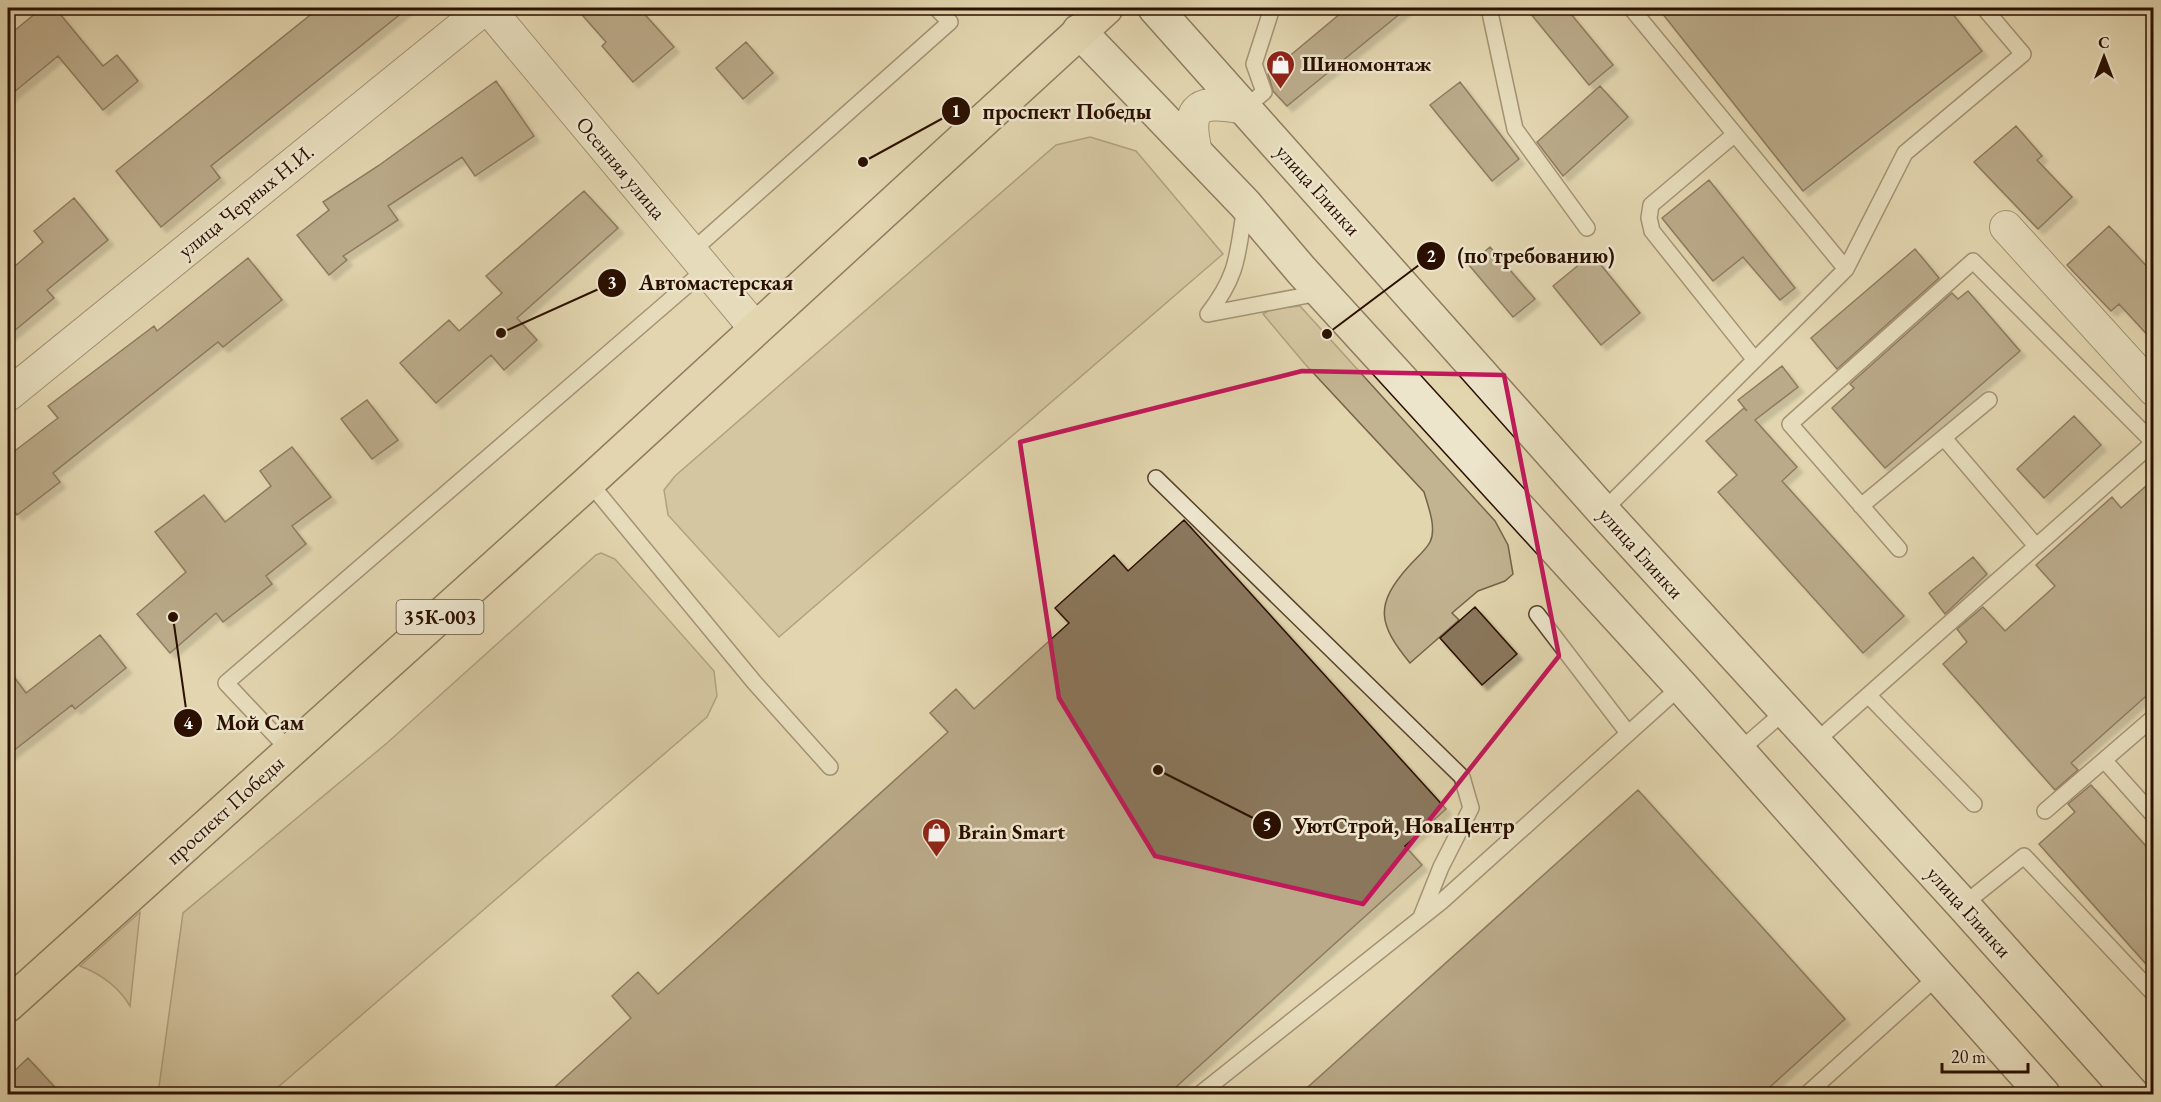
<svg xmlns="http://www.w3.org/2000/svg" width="2161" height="1102" viewBox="0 0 2161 1102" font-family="'EB Garamond',serif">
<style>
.green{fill:#c3b491;stroke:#776248;stroke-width:1.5}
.building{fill:#8a775b;stroke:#2b1000;stroke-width:1.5;filter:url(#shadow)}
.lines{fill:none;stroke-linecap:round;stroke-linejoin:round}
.lane-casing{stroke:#59422c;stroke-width:18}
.street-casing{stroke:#59422c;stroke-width:34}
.secondary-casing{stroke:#2b1000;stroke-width:36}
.primary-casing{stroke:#2b1000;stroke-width:36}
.lane{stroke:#ece4cb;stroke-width:15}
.street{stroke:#ece4cb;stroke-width:32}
.secondary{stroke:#ece4cb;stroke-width:33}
.primary{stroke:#e2d6af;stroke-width:33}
.marked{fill:none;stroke:#c2185b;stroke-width:4.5;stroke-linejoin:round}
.labels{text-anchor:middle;stroke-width:5;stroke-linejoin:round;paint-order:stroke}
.shield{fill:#ece4cb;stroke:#65503d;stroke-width:1.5}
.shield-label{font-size:20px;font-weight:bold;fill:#2b1000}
.poi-label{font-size:21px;font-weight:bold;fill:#2b1000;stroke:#ece4cb;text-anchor:start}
.street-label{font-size:21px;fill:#2b1000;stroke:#ece4cb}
.leader{fill:none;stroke:#2b1000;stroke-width:2}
.callout-dot{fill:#2b1000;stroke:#ece4cb;stroke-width:2}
.mark-label{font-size:18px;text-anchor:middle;font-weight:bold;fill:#fff}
.callout-label{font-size:22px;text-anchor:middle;font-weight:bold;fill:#2b1000;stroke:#ece4cb;stroke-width:5;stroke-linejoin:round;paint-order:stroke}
</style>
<defs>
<filter id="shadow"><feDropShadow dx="5.5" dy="5.5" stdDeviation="1.5" flood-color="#0004"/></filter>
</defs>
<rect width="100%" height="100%" fill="#e2d6af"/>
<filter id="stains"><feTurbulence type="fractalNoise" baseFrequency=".00333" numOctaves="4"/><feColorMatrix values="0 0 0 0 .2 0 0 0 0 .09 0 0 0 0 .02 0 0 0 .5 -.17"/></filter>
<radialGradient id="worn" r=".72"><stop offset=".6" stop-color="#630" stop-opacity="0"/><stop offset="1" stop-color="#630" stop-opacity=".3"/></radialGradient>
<path class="green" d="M1090,137L1136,151L1223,254L779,637L668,515L664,490L675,476L1056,145Z
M1300,306L1495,521L1508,545L1513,574L1505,581L1478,591L1452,613L1459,620L1410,663C1378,624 1374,605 1409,566C1415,559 1426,550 1430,542C1437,528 1428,506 1424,492L1305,364L1263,314L1271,309Z
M601,553L615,559L714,671L717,696L707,717L270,1094H158L183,913L387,743L596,555Z
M140,912L130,1006C118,986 101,974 80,966Z"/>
<path class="building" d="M42,8H55L103,66L117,55L138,81L103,110L58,56L8,97V36Z
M319,8H408L211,166L220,178L161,227L116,171Z
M576,8H639L674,47L633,82L602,46L606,42Z
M1347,8H1407L1287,106L1273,91L1268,74Z
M1526,8H1566L1613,65L1589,85Z
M1658,8H1948L1982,51L1803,191Z
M746,42L773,73L743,99L716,68Z
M496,81L534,136L475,176L462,157L388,206L398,220L343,256L347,260L329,275L297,235L329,210L323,202L378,166Z
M1460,82L1519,159L1492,181L1430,105Z
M1600,86L1628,117L1563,176L1537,142Z
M2016,126L2042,156L2037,160L2072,197L2038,229L1974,162Z
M1709,180L1795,288L1780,300L1743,257L1713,281L1662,218Z
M584,191L618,228L517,318L537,340L504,370L491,355L436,403L400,363L449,320L459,331L502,293L486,276Z
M74,198L108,240L47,290L54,298L8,336V272L43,242L34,231Z
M2109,226L2154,274V342L2119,304L2111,311L2067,265Z
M1490,247L1535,299L1513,317L1469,265Z
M1915,249L1939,278L1837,369L1811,338Z
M1592,254L1640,313L1601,345L1553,286Z
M248,258L282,300L223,347L218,342L53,473L60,482L17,515L8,502V456L58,418L48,406L154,326L157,331Z
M1968,291L2020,351L1885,468L1832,408L1854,388L1850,384L1952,293L1958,299Z
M1782,366L1798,387L1755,420L1797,467L1782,481L1904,616L1863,653L1718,492L1737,475L1706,441L1744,408L1747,411L1738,400Z
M367,400L398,440L372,459L341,419Z
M2074,416L2101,445L2044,498L2017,469Z
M292,447L331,497L292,526L306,544L266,576L272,584L223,622L216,613L170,653L137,614L186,572L155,532L204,495L225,522L271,486L260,471Z
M2154,479V689L2071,763L2078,770L2055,790L1943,664L1967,642L1957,629L1983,607L2005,631L2055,586L2036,565L2112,497L2121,508Z
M1184,520L1446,809L1405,846L1422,865L1167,1095H546L631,1018L612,996L638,972L658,994L948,732L930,713L956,689L974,709L1069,623L1055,608L1114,555L1128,571Z
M1973,557L1987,574L1945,614L1929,593Z
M1475,607L1517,654L1482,685L1440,638Z
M100,635L126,668L75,709L72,705L8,755V669L26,693Z
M2091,785L2154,855V973L2039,844L2075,812L2068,804Z
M1638,790L1845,1019L1761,1095H1299Z
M28,1058L62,1095H8V1077Z"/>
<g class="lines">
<defs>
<path id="lane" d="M1489,8L1515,129L1587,228
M1631,8L1846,269
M1245,108L1264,92L1254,64L1272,8
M1735,134L1651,205L1649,218L1652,231L1755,360
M691,252L950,22L936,8
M1208,314L1319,293L1322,296
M1208,314C1239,274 1237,255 1245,207
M1944,438L2036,546
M1156,478L1462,777L1471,808L1441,867L1421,917
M589,482L754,682L830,767
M1861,506L1989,400
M1603,511L1846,269L1905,153L2023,54L1984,8
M1899,549L1790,424L1973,261L2154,443
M1537,614L1628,733
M1869,696L1974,804
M1814,743L2153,443
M290,751L226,683L706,269
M1739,751L1785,711
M2104,760L2154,816
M2045,811L2154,717
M1963,905L2024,856L2154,994
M1200,1094L1441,902L1681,686
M1807,1094L1938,976"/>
<path id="street" d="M488,8L755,328
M1196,152C1184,103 1201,100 1245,108
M2006,227L2154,390
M8,395L485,8"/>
<path id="secondary" d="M1155,8L1603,511L1963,905L2132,1094
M1079,31L1245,204L1302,271L1681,686L2043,1094"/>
<path id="primary" d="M8,1005L589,482L1106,8"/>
</defs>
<use href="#lane" class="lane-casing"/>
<use href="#street" class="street-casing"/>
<use href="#secondary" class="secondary-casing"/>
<use href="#primary" class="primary-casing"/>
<use href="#lane" class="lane"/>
<use href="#street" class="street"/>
<use href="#secondary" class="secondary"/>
<use href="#primary" class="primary"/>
</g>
<path d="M0 0H2161V1102H0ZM1302,371L1504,375L1559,656L1363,904L1155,856L1059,698L1020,442Z" fill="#e2d6af" fill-opacity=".55" fill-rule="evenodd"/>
<path class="marked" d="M1302,371L1504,375L1559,656L1363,904L1155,856L1059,698L1020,442Z"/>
<defs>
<symbol id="shop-pin" viewBox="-11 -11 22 30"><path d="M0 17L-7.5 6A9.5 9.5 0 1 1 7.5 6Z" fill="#8f2418" stroke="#ece4cb"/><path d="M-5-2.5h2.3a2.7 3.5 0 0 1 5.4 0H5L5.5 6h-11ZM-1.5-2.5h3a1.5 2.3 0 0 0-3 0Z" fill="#fff"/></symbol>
</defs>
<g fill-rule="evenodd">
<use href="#shop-pin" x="1264" y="48" width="33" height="45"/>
<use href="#shop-pin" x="920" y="816" width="33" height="45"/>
</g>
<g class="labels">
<rect class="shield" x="396.5" y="600" width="87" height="34" rx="4.5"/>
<g class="shield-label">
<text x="440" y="624">35К-003</text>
</g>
<g class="poi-label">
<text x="1302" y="71">Шиномонтаж</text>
<text x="958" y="839">Brain Smart</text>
</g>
<g class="street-label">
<text transform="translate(621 168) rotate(50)" y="7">Осенняя улица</text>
<text transform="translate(1318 190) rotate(48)" y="7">улица Глинки</text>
<text transform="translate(246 201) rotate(-39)" y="7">улица Черных Н.И.</text>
<text transform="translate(1641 553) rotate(48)" y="7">улица Глинки</text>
<text transform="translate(225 810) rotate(-42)" y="7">проспект Победы</text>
<text transform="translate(1969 912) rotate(48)" y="7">улица Глинки</text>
</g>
</g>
<path class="leader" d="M863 162L956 111M1327 334L1431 256M501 333L612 283M173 617L188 723M1158 770L1267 825"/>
<g class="callout-dot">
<circle cx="863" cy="162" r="6"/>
<circle cx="1327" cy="334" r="6"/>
<circle cx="501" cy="333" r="6"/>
<circle cx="173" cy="617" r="6"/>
<circle cx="1158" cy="770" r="6"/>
<circle cx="956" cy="111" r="15"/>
<circle cx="1431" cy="256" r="15"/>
<circle cx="612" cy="283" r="15"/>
<circle cx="188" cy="723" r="15"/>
<circle cx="1267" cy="825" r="15"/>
</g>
<g class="mark-label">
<text x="956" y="117">1</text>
<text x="1431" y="262">2</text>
<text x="612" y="289">3</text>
<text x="188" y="729">4</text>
<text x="1267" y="831">5</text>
</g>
<g class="callout-label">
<text x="1067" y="119">проспект Победы</text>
<text x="1536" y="263">(по требованию)</text>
<text x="716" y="290">Автомастерская</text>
<text x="260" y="730">Мой Сам</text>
<text x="1404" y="833">УютСтрой, НоваЦентр</text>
</g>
<rect width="2161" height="1102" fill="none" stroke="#e2d6af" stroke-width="30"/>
<rect x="9" y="9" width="2143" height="1084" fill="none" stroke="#2b1000" stroke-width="3"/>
<rect x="15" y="15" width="2131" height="1072" fill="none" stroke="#2b1000" stroke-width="1.5"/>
<g transform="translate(2104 57)" stroke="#ece4cb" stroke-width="4.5" paint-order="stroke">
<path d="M0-4.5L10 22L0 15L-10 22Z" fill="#2b1000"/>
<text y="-9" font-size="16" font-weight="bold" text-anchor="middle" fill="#2b1000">С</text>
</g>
<path d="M1942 1063v9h86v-9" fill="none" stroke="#2b1000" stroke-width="3"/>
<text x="1951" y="1063" font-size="18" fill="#2b1000" stroke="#ece4cb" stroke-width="4.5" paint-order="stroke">20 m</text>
<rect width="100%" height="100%" filter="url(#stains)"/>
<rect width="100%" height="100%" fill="url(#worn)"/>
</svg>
